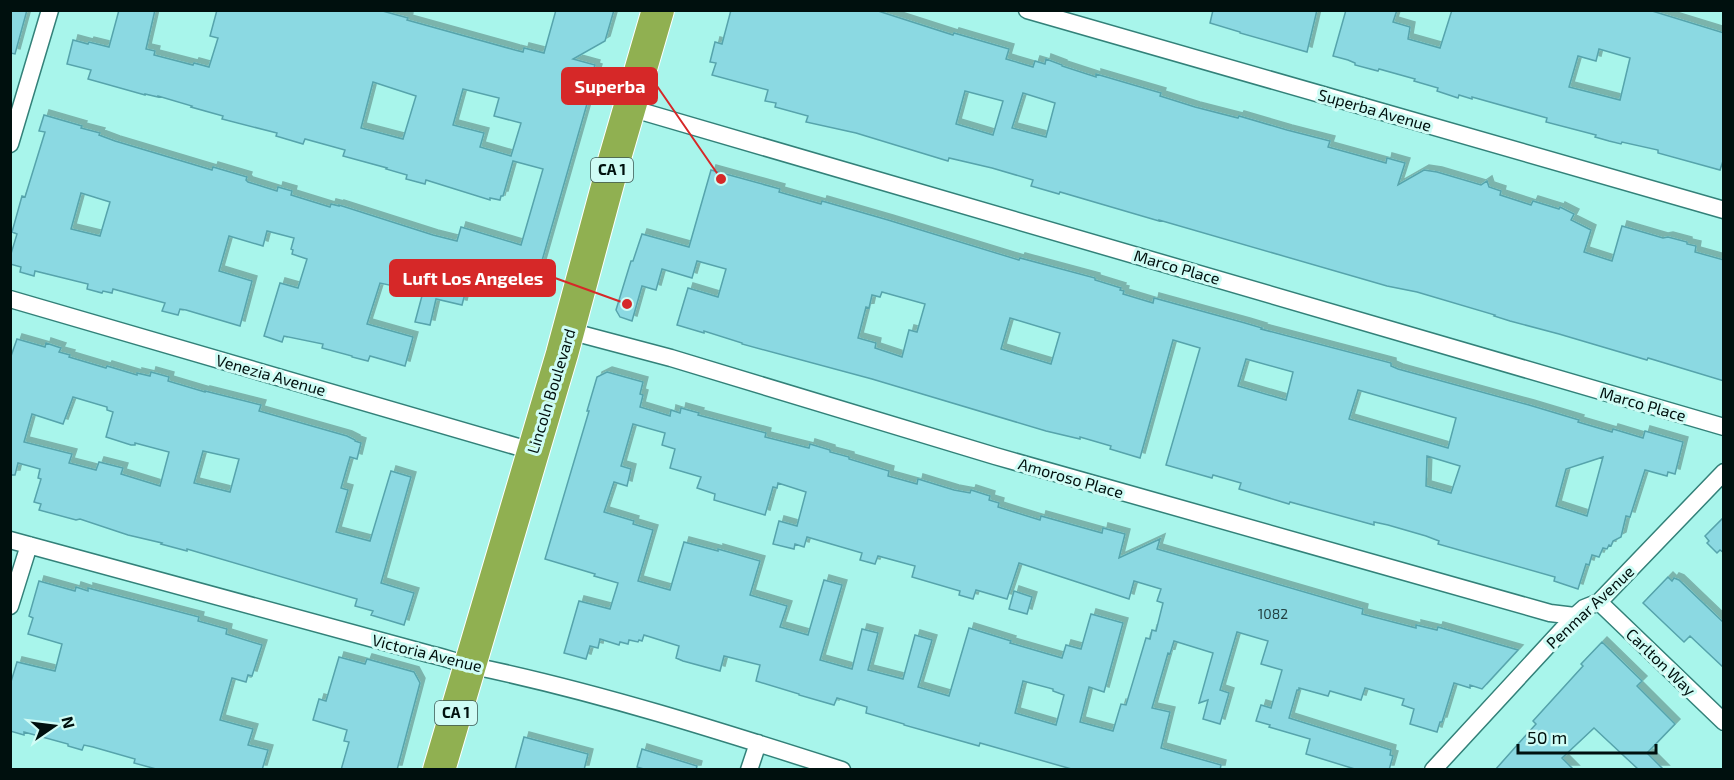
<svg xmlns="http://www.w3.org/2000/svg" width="1734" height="780" viewBox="0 0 1734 780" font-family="'Exo 2',sans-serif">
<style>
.building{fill:#8bd9e2;stroke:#56a4ac;stroke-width:1.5;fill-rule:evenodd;filter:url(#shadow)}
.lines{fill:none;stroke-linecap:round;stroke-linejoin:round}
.street-casing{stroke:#338179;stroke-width:19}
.highway-casing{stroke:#fff;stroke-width:34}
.street{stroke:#fff;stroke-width:16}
.highway{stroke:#90b051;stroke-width:32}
.labels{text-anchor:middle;stroke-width:6;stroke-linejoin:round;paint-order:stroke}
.number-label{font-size:14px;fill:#234243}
.shield{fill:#cffcf5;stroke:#3e5753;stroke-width:1.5}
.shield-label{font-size:15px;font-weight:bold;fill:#00100e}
.street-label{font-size:16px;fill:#00100e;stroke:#cffcf5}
.leader{fill:none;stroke:#d62828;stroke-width:2}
.callout-dot{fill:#d62828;stroke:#cffcf5;stroke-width:2}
.callout{fill:#d62828;stroke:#d62828;stroke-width:2}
.callout-label{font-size:18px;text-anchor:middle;font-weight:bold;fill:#fff}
</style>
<defs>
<filter id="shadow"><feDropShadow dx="5" dy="-5" stdDeviation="0" flood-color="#0004"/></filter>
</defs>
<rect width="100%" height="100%" fill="#a8f5eb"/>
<path class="building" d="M10,10H27L15,54L10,53Z
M119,10H155L146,49L155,51L154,55L193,65L194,63L209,67L218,38L210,36L217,10H379L408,18L407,20L515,50L523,52L524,48L544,53L556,10H614L605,41L573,59L595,65L594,68L597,69L533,292L476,275L475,280L469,278L462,305L436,299L430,325L415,322L423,292L380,283L367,324L413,337L405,366L370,356L368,361L352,357V356L322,348L323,344L284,336L282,342L264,336L280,283L298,288L307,259L292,254L293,250L291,249L294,238L267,231L263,246L229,236L219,271L252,281L240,326L186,310L180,309L178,315L162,311L165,303L113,289L112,293L103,291L102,293L87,289L88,284L35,271L34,276L20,272L21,267L10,264V257L17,234L12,232L22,196L25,197L45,132L39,131L44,115L82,126L81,128L100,133L99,135L115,141L212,170L213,167L247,177L246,180L248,182L277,191L278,187L292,191L291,195L330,207L331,204L339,206V205L433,235L457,241L461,227L521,245L543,169L513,161L503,196H501L500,200L490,198V200L426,180L425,184L406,179L407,175L386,169L387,168L343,156L345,150L305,139L303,144L276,136L277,133L222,119L223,116L191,107L192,106L158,96V97L145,94V95L88,79L91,70L67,64L73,40L88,44L89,42L109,47ZM373,82L416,96L403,139L361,128ZM463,89L499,98L494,116L521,123L511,156L480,147L484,133L453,125ZM81,193L110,202L100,236L71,229Z
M731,10H875L953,35L954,33L1009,49L1006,59L1033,67L1035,61L1045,64L1046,59L1062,65V66L1096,77V74L1161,93L1160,96L1195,107L1238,118L1239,116L1287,130L1330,141L1328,147L1386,163L1387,158L1405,163L1398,185L1424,170L1437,172L1481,185L1487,181L1489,187L1501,191L1500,195L1531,205L1533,201L1559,209L1560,207L1574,214L1571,220L1591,230L1584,252L1612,261L1622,226L1663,238L1668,237L1687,242V244L1696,246L1695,252L1724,260V381L1648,358L1647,360L1559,334L1510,321L1494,316L1495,315L1417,292L1387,286L1159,220V221L1060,192L1059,194L1031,186L1033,180L992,168L949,158L948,161L856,133L806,122L808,116L775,107L776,103L765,101L768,90L712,75L716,63L710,62L715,42L722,44ZM965,91L1003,101L993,135L956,124ZM1023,93L1055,103L1046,137L1012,128Z
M1213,10H1317L1307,52L1240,33V32L1210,23Z
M1346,10H1397L1393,22L1410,27L1408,39L1440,48L1452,10H1649L1724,33V158L1720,170L1658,153V150L1622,142L1621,144L1609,141L1595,137L1596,135L1546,122L1547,118L1472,97V99L1459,95L1458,98L1437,91L1438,88L1414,81L1415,79L1379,69L1378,71L1355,65V63L1348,60L1333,56ZM1599,49L1630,58L1620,100L1569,87L1578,56L1596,61Z
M711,170L780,189L779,192L821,204L822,201L888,220L1019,260L1020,258L1095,278V280L1121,288L1120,290L1124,291L1123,294L1153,303L1154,298L1245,323L1262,328L1261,329L1391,363V366L1398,369L1529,405L1579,420L1578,422L1612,432L1613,429L1643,438L1645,431L1683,442L1675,474L1668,472L1667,476L1645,470L1630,517L1626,516L1621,537L1613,541L1611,546L1609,545L1607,549L1603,548L1599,557L1592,555L1589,565L1586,564L1578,589L1554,581L1555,577L1438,544L1439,541L1426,536L1388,525L1374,522V525L1290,502L1289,504L1239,489L1241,483L1213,475L1212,478L1166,465L1200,348L1173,340L1140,458L1110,449L1111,446L1080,437V439L1046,431L872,379L742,344V343L704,331V333L677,325L688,288L718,297L726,269L697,261L692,278L662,269L656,290L642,286L632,321L620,317L616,310L631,261H633L642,234L689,247ZM882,292L925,304L917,332L909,330L902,357L875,348L876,343L858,338L866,307L869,308L872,295L880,297ZM1010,318L1060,333L1051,364L1001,349ZM1246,359L1293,372L1286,400L1238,386ZM1358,390L1456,418L1448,448L1349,419ZM1427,456L1460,466L1451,493L1426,486ZM1603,457L1587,516L1556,506L1566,469Z
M17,339L45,347L46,343L61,348L59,352L70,355L69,357L106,368L107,366L137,375V373L150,376L151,372L169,377L168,381L205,392V391L261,405L259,411L347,436L355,440V441L361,443L357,459L350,457L341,488L348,490L336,532L370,541L391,471L411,477L381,583L414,593L404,625L371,615L373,611L355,606L357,599L187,549V551L161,544L162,543L128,535L80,519L76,520L39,510L41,504L34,502L41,479L38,478L40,469L18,463L15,475H10V359ZM73,397L107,407V410L113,412L106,437L131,445H135V443L169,452L160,486L121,474L123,468L99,462L96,470L69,463L72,454L24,442L32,414L63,424ZM203,451L239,459L230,492L194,483Z
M607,372L643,382L640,394L643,395L640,407L670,416L671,410L680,413L681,408L699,413L698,415L766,433L765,437L809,448L810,444L830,450V452L849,457V459L889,471L888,476L917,484L918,479L954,490L970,493L971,490L990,496L989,500L999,503L998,507L1040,520L1041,516L1102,533L1103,528L1125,534L1119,558L1160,539L1157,549L1363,609L1362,614L1416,628V625L1437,630L1438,627L1518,650L1482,689L1470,685V688L1454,683L1442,722H1440L1437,732L1410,724L1414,709L1402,705L1404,699L1365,688L1361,700L1330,691L1328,696L1299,688V690H1297L1289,718L1391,750L1390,755L1393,756L1389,770H1358L1306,754L1310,739L1269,727L1270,725L1256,721L1261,705L1271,708L1282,670L1261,664L1268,641L1237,632L1220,690L1229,693L1220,724L1203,719L1208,700L1199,703L1213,653L1174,641L1170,654L1168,653L1152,708L1170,712L1161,748L1221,765L1220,770H1075L980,743L979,746L904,725V724L866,713L867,707L837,698L834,705L799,695V694L756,681L760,665L724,656L720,671L683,661L676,658L679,646L644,635L642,641L639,640L638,642L629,640L628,644L620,642L619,645L600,639L598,648L590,646L586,659L564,653L579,601L610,609L618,583L594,576L595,574L545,559L589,411H587L597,377ZM633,424L665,433L662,445L675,449L670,468L701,477L697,488L715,494L714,500L765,515L773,487L777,488L778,483L806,492L797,526L779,521L773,544L794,549L795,544L804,547L807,537L862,553L860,560L875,564L878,556L915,566L912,577L960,591L959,595L973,599L976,590L1007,599L1019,563L1129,599L1134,581L1161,589L1157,601L1163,603L1156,631L1152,630L1150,639L1146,638L1126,705L1121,704L1113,731L1080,722L1089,687L1104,692L1123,623L1091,614L1081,649L1066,645L1062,658L1010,643L1011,641L969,628L949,696L918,687L932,640L915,635L903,679L868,670L878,633L862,629L852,669L820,660L842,585L824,580L808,635L780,627L787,606L750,595L760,561L718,549V551L684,542L670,590L638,581L653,530L633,524L634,521L604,512L614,482L627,486L631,469L621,466ZM1023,681L1053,689V691L1064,695L1056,725L1015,713Z
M1724,517V553L1720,550L1717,553L1707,543L1709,541L1705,536Z
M1668,577L1672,581L1674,578L1679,580L1724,623V668L1690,636L1684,642L1643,603Z
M39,581L75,591L76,587L88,591V588L199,617L198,621L227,629L226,634L262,645L252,676L248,675L246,682L232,678L220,720L253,729L248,745L268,750L262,770L156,769L134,763L135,759L93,747L84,745L82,750L68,746V744L24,732V735L10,731V685L17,662L55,671L62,644L28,634L33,618L29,616Z
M1014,591L1032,597L1027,614L1009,609Z
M1602,642L1642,681L1637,686L1675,724L1647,753L1664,770H1639L1594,728L1562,758L1574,770H1495L1536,724L1533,721L1583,666L1581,664Z
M339,657L365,664L367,659L414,672L420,683L397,770H341L349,742L344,741L347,730L313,720L319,699L326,701Z
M524,737L588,754L584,770H515Z
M642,749L697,766L696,770H647L637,767Z"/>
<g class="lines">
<defs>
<path id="street" d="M1027,10L1724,210
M630,108L1724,427
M10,144L50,10
M10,299L532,451
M569,331L671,358L995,456L1550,613L1575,616
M10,540L429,654C444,657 458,663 473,666C598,692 720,731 842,770
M1599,602L1724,722
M10,606L29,545
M749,770L758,743
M1433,770L1575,616L1584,608L1599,602L1724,472"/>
<path id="highway" d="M439,770L562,354L614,161L658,10"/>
</defs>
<use href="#street" class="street-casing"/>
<use href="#highway" class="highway-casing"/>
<use href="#street" class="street"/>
<use href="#highway" class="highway"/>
</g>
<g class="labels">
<g class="number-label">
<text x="1273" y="619">1082</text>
</g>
<g class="shield">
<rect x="591" y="158" width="42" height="24" rx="4.5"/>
<rect x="435" y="701" width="42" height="24" rx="4.5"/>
</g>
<g class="shield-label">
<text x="612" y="175">CA 1</text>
<text x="456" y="718">CA 1</text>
</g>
<g class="street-label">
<text transform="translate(1375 110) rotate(16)" y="6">Superba Avenue</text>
<text transform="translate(1177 267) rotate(16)" y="6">Marco Place</text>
<text transform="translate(271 375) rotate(16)" y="6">Venezia Avenue</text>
<text transform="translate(551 391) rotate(-73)" y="6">Lincoln Boulevard</text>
<text transform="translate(1643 404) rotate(16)" y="6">Marco Place</text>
<text transform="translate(1071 478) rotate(16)" y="6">Amoroso Place</text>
<text transform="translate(1590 607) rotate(-43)" y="6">Penmar Avenue</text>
<text transform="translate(427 653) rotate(14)" y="6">Victoria Avenue</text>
<text transform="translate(1661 662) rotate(44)" y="6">Carlton Way</text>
</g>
</g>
<path class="leader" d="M721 179L657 86M627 304L555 278"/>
<g class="callout-dot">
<circle cx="721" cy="179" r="6"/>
<circle cx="627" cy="304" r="6"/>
</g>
<g class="callout">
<rect x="562" y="68" width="95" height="36" rx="6"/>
<rect x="390" y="260" width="165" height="36" rx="6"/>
</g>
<g class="callout-label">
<text x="610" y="93">Superba</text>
<text x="473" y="285">Luft Los Angeles</text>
</g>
<rect width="1734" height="780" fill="none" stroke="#00100e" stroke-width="24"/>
<g transform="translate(54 726) rotate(76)" stroke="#cffcf5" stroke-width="4.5" paint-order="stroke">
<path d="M0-4.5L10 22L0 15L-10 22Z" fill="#00100e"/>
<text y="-9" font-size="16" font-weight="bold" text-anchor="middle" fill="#00100e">N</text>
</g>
<path d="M1518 744v9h138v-9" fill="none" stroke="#00100e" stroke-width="3"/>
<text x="1527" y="744" font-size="18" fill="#00100e" stroke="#cffcf5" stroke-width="4.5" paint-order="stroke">50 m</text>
</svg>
